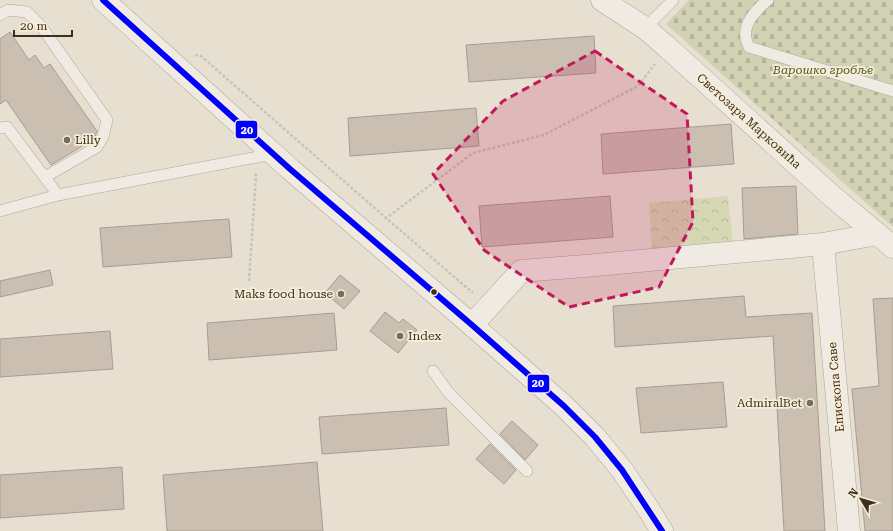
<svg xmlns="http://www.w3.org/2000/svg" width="893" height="531" viewBox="0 0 893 531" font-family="'Roboto Serif',serif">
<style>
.cemetery{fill:url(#cemetery-stones)}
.park{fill:url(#park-crowns)}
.building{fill:#cbbfb2;stroke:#a89c90}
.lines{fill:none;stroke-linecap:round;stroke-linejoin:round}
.service-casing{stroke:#ada599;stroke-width:12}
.minor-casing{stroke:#ada599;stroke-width:23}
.tertiary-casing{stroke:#ada599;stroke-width:23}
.path{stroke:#c8c2b9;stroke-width:2.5;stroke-dasharray:3 2;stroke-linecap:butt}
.service{stroke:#efebe3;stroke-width:11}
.minor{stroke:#efebe3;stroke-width:22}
.tertiary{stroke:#efebe3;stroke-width:22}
.bus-1-casing{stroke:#f7eed8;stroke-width:9}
.bus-1{stroke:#00f;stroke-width:6}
.marked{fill:#c2185b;fill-opacity:0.2;stroke:#c2185b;stroke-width:3;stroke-dasharray:8 5;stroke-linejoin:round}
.poi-dot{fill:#786c5e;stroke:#f7eed8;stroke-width:1.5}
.bus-dot{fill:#3d2e20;stroke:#f7eed8;stroke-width:1.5}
.labels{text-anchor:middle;stroke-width:3.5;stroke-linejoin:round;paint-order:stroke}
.park-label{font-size:12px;font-style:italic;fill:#4d5a26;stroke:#f7eed8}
.street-label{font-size:12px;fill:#3d2e20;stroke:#f7eed8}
.poi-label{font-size:12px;fill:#3d2e20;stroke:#f7eed8;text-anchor:start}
.line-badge{stroke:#f7eed8;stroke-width:1.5}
.badge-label{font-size:11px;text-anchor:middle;font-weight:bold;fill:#fff}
</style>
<defs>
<pattern id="cemetery-stones" width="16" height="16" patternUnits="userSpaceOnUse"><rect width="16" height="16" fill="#d1d1b3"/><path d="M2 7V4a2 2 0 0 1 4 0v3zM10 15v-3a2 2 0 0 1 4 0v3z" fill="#b4b49a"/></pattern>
<pattern id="park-crowns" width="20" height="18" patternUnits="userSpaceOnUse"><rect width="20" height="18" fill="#d6d7b3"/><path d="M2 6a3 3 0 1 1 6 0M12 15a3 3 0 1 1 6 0" fill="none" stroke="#b9b99a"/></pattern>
</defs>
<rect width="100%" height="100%" fill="#e7e0d1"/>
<path class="cemetery" d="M689,0H893V227L666,24Z"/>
<path class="park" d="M728,196L733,246L652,253L649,203Z"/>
<path class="building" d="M10,32L29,60L35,55L44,68L50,64L97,131L94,139L51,165L6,100L0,104V39Z
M594,36L596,73L469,82L466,45Z
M476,108L479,146L350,156L348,118Z
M731,124L734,164L603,174L601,134Z
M796,186L798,234L744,239L742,188Z
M610,196L613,237L482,247L479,206Z
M229,219L232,257L103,267L100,228Z
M50,270L53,285L0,297V281Z
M340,275L360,291L344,309L325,293Z
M744,296L746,317L812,313L825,531H784L773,336L615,347L613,306Z
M893,298V531H865L852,389L879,386L873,299Z
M385,312L399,323L403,319L417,330L398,353L370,331Z
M334,313L337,350L209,360L207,323Z
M110,331L113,369L0,377V339Z
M723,382L727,427L641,433L636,388Z
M446,408L449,445L322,454L319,417Z
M512,421L538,445L525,460L500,434Z
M490,444L516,470L504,484L476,459Z
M317,462L323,531H167L163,475Z
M122,467L124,509L0,518V475Z"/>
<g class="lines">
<defs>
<path id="service" d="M768,0C758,8 743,23 746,38C746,40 748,44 749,47L893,91
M0,15L8,10L27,12L41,26L107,120L103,137L97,147L45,177
M645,28L673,0
M0,128L7,127L58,195
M0,211L58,195L273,154
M433,371L448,392L527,471"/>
<path id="minor" d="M602,0L645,28L667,47L833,197L893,247
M823,244L849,531
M472,325L521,271L585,266L823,244L877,234"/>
<path id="tertiary" d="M103,0L290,169L472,325L564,406L595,437L622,470L649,510L662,531"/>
</defs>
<use href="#service" class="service-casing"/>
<use href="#minor" class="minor-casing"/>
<use href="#tertiary" class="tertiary-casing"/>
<path class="path" d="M195,55L201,56L386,218L473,293
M385,219L473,153L544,135L638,86L655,64
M249,281L256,175L254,172"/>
<use href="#service" class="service"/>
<use href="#minor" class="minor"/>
<use href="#tertiary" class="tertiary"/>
<defs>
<path id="bus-1" d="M103,0L290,169L472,325L564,406L595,437L622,470L662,531"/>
</defs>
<use href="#bus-1" class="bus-1-casing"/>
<use href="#bus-1" class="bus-1"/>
</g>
<path class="marked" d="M595,51L687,114L693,222L659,287L569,307L484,250L433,174L503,101Z"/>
<g class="poi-dot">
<circle cx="67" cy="140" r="4"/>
<circle cx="341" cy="294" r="4"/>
<circle cx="400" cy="336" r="4"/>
<circle cx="810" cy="403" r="4"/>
</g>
<circle class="bus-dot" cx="434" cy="292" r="3.5"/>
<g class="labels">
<g class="park-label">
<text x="823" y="74">Варошко гробље</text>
</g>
<g class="street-label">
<text transform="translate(749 121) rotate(42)" y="4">Светозара Марковића</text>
<text transform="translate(836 387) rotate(-95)" y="4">Епископа Саве</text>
</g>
<g class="poi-label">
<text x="75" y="144">Lilly</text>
<text x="333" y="298" text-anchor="end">Maks food house</text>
<text x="408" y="340">Index</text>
<text x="802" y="407" text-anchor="end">AdmiralBet</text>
</g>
</g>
<g class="line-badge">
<rect x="235" y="120" width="23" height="19" rx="4" fill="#00f"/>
<rect x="527" y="374" width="23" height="19" rx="4" fill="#00f"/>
</g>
<g class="badge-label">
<text x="247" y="134">20</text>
<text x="538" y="387">20</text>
</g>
<g transform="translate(861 499) rotate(308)" stroke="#f7eed8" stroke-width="3" paint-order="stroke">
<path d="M0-3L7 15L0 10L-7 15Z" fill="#3d2e20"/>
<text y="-6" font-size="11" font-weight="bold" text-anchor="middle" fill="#3d2e20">N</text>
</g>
<path d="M14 30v6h58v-6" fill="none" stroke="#3d2e20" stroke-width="2"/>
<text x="20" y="30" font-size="12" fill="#3d2e20" stroke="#f7eed8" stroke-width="3" paint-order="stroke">20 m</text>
</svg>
